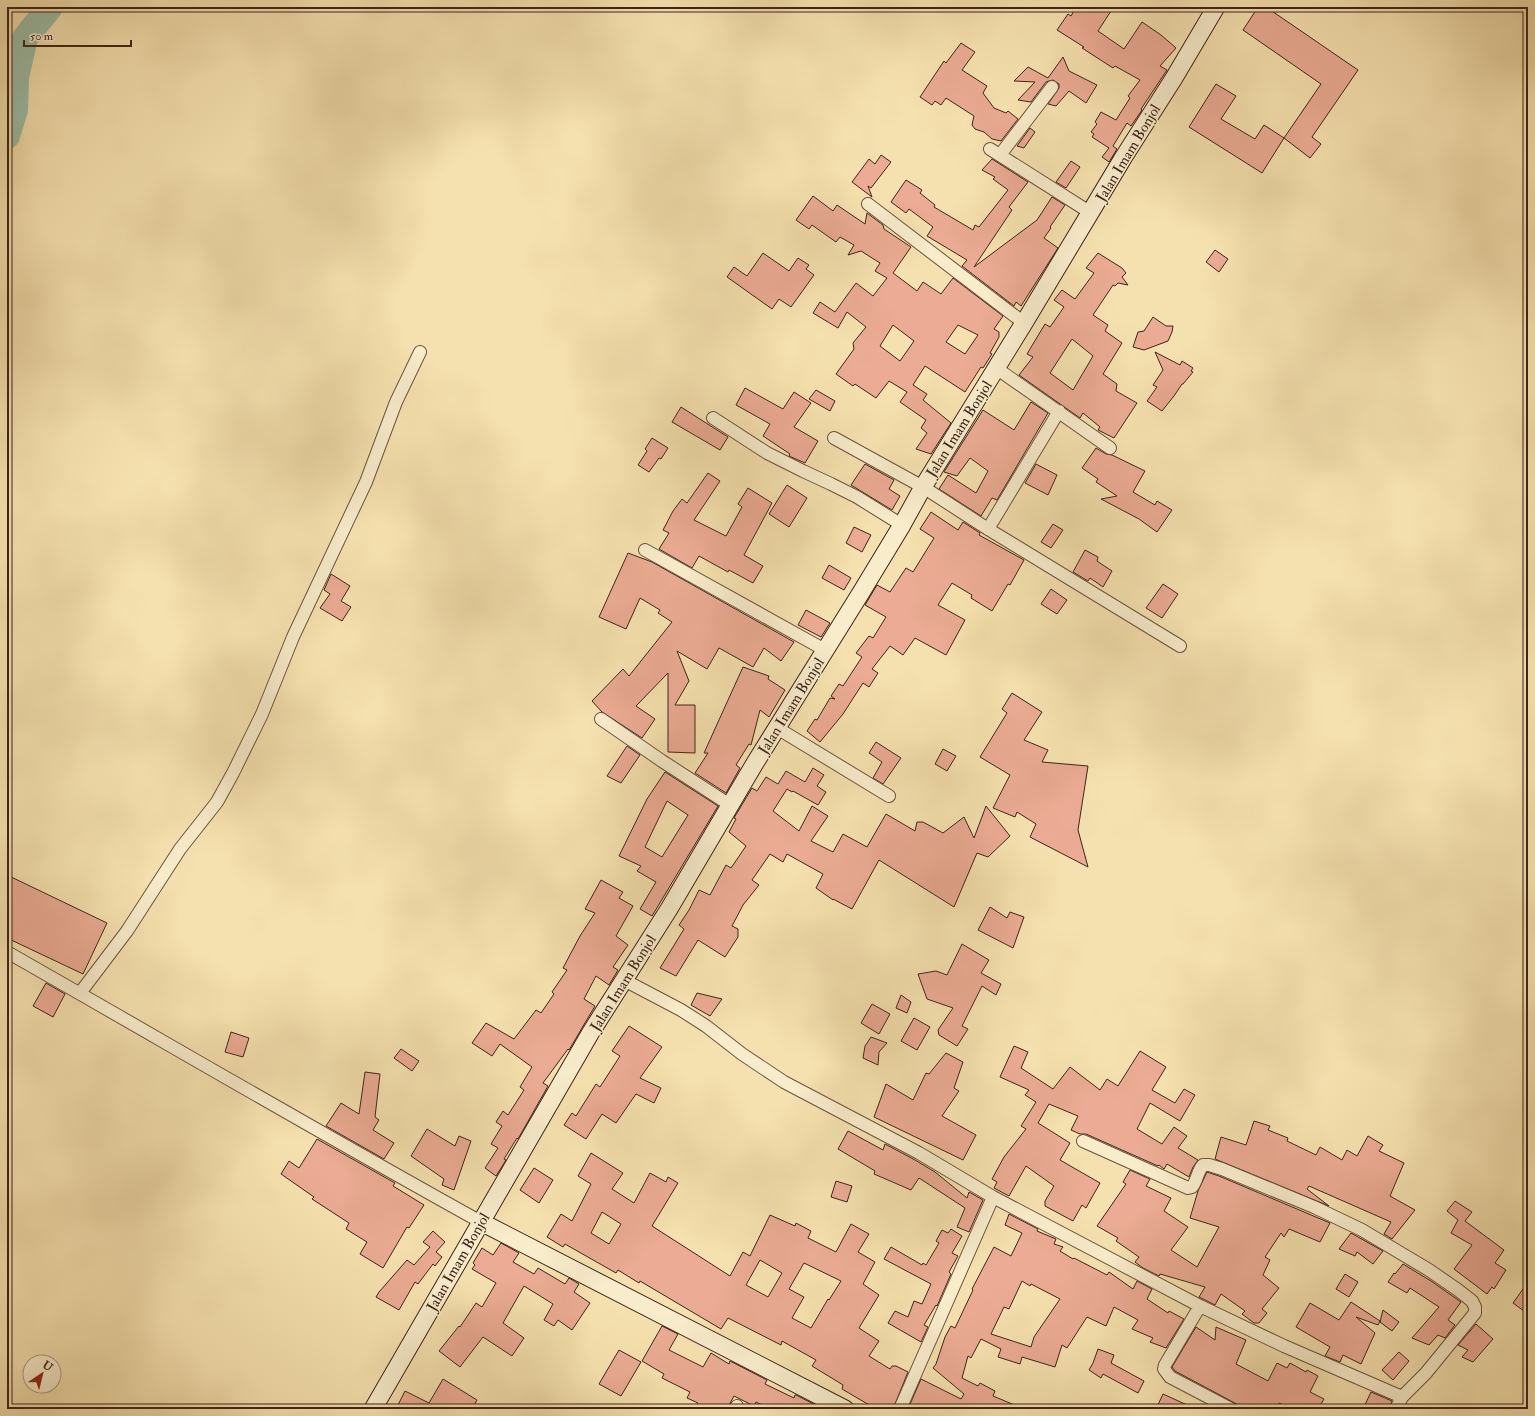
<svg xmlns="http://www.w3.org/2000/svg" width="1535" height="1416" viewBox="0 0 1535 1416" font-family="'IM FELL Double Pica',serif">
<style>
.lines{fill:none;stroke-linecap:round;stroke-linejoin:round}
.river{stroke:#9cbea8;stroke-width:26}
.building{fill:#ebab94;stroke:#3f241a;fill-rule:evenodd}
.street-casing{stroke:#6c533f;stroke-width:14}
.secondary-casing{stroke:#3f241a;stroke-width:19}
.street{stroke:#f8eccb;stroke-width:12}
.secondary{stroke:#f8eccb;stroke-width:17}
.labels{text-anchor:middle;stroke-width:3;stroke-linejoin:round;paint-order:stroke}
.street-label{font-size:15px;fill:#3f241a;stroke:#f8eccb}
</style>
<rect width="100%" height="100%" fill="#f5e1af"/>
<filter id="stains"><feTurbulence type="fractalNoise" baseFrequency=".005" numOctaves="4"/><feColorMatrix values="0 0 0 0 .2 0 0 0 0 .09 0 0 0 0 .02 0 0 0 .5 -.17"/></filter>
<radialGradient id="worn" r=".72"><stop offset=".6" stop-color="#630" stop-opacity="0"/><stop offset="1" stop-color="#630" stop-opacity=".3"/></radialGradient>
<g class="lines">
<path class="river" d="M7,136L15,110L16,77L25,38L50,7"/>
</g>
<path class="building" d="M1076,7H1104L1111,11L1098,31L1124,49L1142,22L1161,35L1176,48L1160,66L1167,70L1141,109L1142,110L1131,126L1127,123L1113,146L1117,149L1109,162L1102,157L1109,148L1092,137L1094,134L1091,132L1097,124L1095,122L1101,112L1116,120L1130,98L1128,96L1140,80L1115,66L1113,68L1082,48L1084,47L1057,30L1068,14L1071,16Z
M1258,7H1266L1358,70L1312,137L1321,144L1310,158L1284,138L1321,84L1243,30Z
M961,43L975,52L962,70L987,86L983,93L994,108L1006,113L1008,111L1018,119L1001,141L992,139L984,132L975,129L972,125L974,116L946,98L941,105L935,101L932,105L920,97L944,61L946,63Z
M1063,57L1069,71L1097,85L1086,103L1069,91L1056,106L1048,104L1059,88V84L1053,80L1046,82L1031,102L1018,100L1035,82L1014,81L1028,67L1048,78Z
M1216,84L1236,96L1221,119L1255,139L1264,125L1284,138L1262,173L1189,127Z
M1030,128L1035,132L1024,148L1017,146Z
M881,155L891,162L871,188L868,186L872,197L852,182L869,159L875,164Z
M992,159L1028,182L1009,207L1012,210L974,267L1037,220L1052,197L1065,205L1050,227L1051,228L1044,238L1058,248L1021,306L1016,302L1014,306L962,266L967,260L927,236L933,227L909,209L906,213L891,202L906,180L922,190L920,193L935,205L934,207L973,230L975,225L979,227L1008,190L993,179L995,177L982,170Z
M1071,161L1080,167L1066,188L1056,182Z
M813,196L833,211L837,205L865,224L867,213L883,225L884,229L911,247L893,273L917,291L923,282L941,294L953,278L1003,316L994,329L999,332V337L990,353L992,354L983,368L981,367L965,392L925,366L913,385L927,394L923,400L951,423L931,454L916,449L927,433L921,428L926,420L900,402L907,392L889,381L876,398L855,384L853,386L836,374L854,349L853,343L866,327L847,312L838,328L813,313L820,302L835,312L856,283L873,296L887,278L875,271L880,263L861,251L848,255L854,245L840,237L836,242L812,225L809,229L796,220ZM893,325L914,341L900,361L880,346ZM958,325L978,335L965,354L946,342Z
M1215,250L1228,259L1219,272L1206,262Z
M763,253L789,271L798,258L809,265L806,269L814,275L791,307L779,299L772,309L727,277L734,267L747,276Z
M1098,253L1122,268L1126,273L1122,277L1128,285L1118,283L1115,286L1113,285L1093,315L1108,325L1105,331L1122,343L1103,374L1117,384L1116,391L1137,403L1114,438L1098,430L1100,427L1083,413L1080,418L1019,375L1033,357L1027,354L1045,324L1050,327L1064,307L1054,300L1062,290L1075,299L1094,273L1086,268ZM1072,339L1093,356L1073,390L1050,373Z
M1153,317L1166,326H1173L1172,332L1168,341L1144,350L1133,347L1138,332L1144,331Z
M1155,352L1180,365L1182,361L1193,368L1191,371L1193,372L1183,384H1182L1174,396L1162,411L1147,401L1157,387L1153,385L1163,370Z
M745,388L783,409L794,392L811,403L794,427L818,441L805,463L789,456L790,454L763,436L770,424L736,405Z
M816,390L835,401L830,411L809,399Z
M1031,402L1048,413L997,500L992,498L981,516L939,489L948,475L976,493L988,471L970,458L957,476L944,472L983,410L1014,430Z
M681,407L728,437L720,450L672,422Z
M652,438L668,448L661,459L659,458L649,472L638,465L647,451L645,449Z
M1096,448L1106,454L1112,455L1145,471L1133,492L1155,505L1157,501L1172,510L1157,532L1139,519L1101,499L1117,496L1096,482L1098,479L1082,468Z
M865,464L894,480L889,489L900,496L892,510L851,485Z
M1036,464L1057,475L1048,495L1025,483Z
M708,473L720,481L694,520L726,536L742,507L738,504L748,488L772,503L744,555L763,566L753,583L729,570L728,572L699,556L692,568L659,549L669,533L663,530L673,511L682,499L687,503Z
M787,485L807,498L789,527L769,514Z
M931,512L958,530L963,522L980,533L979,535L1024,560L1010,585L1008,584L992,611L971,598L972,595L952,583L938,605L965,620L946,655L915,638L903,655L890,646L872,669L878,673L869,687L863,683L843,714L820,742L807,731L815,719L817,720L830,698L835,699L831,696L839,684L843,686L862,657L856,653L869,636L873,638L886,617L865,605L877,585L890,592L906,568L913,572L934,538L920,529Z
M1053,524L1063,530L1051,548L1041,542Z
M854,527L871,535L862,552L846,543Z
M1085,550L1098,557L1097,561L1112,571L1103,587L1090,578L1088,581L1073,572Z
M628,553L652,562L794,642L781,661L764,648L753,667L719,648L707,669L677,651L689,681L675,705H695V753L668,752V673L636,706L655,719L642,738L602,712L592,701L623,669L629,676L672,622L658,613L660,610L640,598L626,629L599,617Z
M829,565L851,578L844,590L822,578Z
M331,574L350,586L341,601L351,607L342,621L320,608L330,594L324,590Z
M1163,584L1178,594L1162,618L1146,608Z
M1051,589L1067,600L1057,614L1041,604Z
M806,610L830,623L821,637L798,625Z
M743,667L769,676L768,679L785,690L769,717L760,710L751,745L749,744L736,765L740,768L726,793L695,773L708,753H704Z
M1012,693L1042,712L1024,740L1048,750L1042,762L1088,766L1078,830L1088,867L1030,837L1036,824L1017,812L1015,817L993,808L1010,775L980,757L1007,713L1002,709Z
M876,742L901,758L883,784L873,778L882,762L869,753Z
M627,746L640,755L621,783L607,776Z
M943,749L956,756L947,771L935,764Z
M813,768L824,775L817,786L826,792L818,805L793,791L792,792L787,789L773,811L799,831L812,806L828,816L811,841L833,852L843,834L867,847L886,814L915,831L917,822H923L943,833L964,817L974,838L986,806L1010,836L988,857L977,853L954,907L879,860L852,909L833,899V900L816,888L823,874L787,854L783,862L770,854L752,880L759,885L743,905L732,926L738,929V937L725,957L698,940L676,976L660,968L684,929L679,925L689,910L699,890L710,895L726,865L731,868L746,846L729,832L736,819L734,818L752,788L757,791L766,777L778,784L786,771L805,782Z
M665,772L718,806L652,916L640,909L656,882L637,871L641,866L619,856L647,799ZM667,801L688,815L662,857L645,847Z
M7,875L107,923L83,974L7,938Z
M601,880L623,892L619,898L633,906L616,936L628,945L613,967L618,970L609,985L596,976L584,999L595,1006L569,1050L568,1049L543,1083L548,1086L518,1139L517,1138L504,1159L506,1160L496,1176L485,1168L498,1148L491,1144L502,1126L496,1122L503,1111L508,1115L524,1090L520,1087L532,1067L500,1044L492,1056L472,1043L486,1023L514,1039L536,1010L541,1013L554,994L552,992L567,970L563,968L580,936L595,913L585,909Z
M990,907L1007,918L1010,912L1024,917L1013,948L978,930Z
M962,944L989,960L981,973L1001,984L996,995L982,986L962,1026L968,1029L957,1046L939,1035L938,1030L953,1008L927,999L918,974L936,971L947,975Z
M46,983L65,994L53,1017L33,1006Z
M697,993L722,999L710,1016L691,1005Z
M901,995L911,1002L907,1013L896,1008Z
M872,1004L890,1014L879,1034L861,1023Z
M914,1018L930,1027L917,1050L901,1041Z
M629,1026L662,1047L640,1078L661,1088L654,1103L636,1094L616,1123L602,1114L586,1139L564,1125L572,1113L576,1116L596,1084L600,1087L620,1056L612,1051Z
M231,1032L249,1038L243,1057L225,1052Z
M871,1037L887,1043L879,1052L878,1065L863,1058L865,1046Z
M1014,1046L1028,1052L1021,1068L1053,1089L1070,1067L1100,1090L1107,1079L1118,1086L1140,1051L1166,1067L1152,1090L1175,1103L1184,1089L1195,1095L1180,1121L1150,1103L1137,1129L1162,1144L1174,1127L1187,1136L1178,1148L1198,1160L1193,1167L1189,1177L1167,1164L1164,1169L1159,1165L1158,1166L1086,1134H1080L1071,1130L1078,1116L1049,1104L1038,1123L1070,1143L1060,1160L1100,1183L1086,1208L1082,1205L1073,1221L1045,1206V1201L1054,1186L1026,1166L1009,1196L994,1188L997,1182L992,1179L1004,1157L1026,1129L1021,1126L1036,1102L1025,1095L1029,1090L1000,1077Z
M401,1049L419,1061L412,1071L394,1058Z
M946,1053L963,1062L954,1088L959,1091L942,1116L976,1135L963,1160L874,1117L886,1084L913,1100L926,1073L929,1074Z
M365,1072L380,1074L375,1117L379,1120L373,1130L394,1143L384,1159L326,1126L341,1103L359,1114Z
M1254,1121L1270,1126L1268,1130L1288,1138L1287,1141L1316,1155L1320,1147L1342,1160L1347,1150L1357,1156L1368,1136L1383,1145L1379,1151L1404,1163L1390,1196L1415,1210L1392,1239L1384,1234L1391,1222L1309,1186L1307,1189L1329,1206L1215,1159L1221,1137L1246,1145Z
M427,1129L455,1146L459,1136L471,1141L454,1190L442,1185L444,1179L411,1156Z
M848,1131L883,1150L885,1144L915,1160L935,1172L967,1198L969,1192L983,1200L969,1232L957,1227L965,1208L919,1178L911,1190L874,1174L875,1171L838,1149Z
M317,1139L395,1183L393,1186L424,1205L409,1228L407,1227L383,1268L360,1254L367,1242L346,1229L349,1223L312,1199L314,1197L281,1174L289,1161L299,1168Z
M591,1153L623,1173L612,1189L634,1203L650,1173L666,1182L668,1177L678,1183L652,1226L730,1276L743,1252L750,1256L770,1215L795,1226L796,1223L811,1231L808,1238L836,1252L851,1224L869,1234L858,1252L875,1262L863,1284L879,1295L859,1328L879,1341L869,1356L890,1369L892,1366H896L908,1372L893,1409H876L842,1389L843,1385L812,1366L816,1360L782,1341L781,1345L728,1318L721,1329L640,1281L639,1283L618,1270L616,1273L565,1244L563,1247L547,1237L561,1214L572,1221L591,1184L578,1176ZM602,1212L621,1224L609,1244L591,1233ZM760,1260L782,1273L768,1297L746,1285ZM804,1263L841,1281L829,1300L828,1299L811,1328L792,1318L804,1297L789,1289Z
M534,1168L553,1180L539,1203L520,1190Z
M1130,1170L1150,1179L1146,1186L1171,1198L1164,1211L1188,1227L1171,1250L1197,1267L1219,1227L1190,1218L1198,1191L1207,1172L1219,1176L1330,1223L1320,1242L1289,1229L1284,1237L1281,1233L1265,1257L1270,1260L1263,1275L1279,1288L1262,1309L1267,1313L1259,1323H1254L1242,1314L1245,1311L1221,1294L1215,1305L1199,1297L1205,1287L1160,1274L1159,1276L1143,1268L1135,1262L1139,1257L1116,1241L1118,1238L1097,1226L1126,1184L1123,1182Z
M836,1181L852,1186L847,1202L831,1197Z
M1455,1201L1472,1212L1465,1221L1504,1250L1495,1263L1506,1270L1494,1289L1492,1287L1487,1294L1454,1269L1472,1245L1451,1233L1458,1220L1447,1211Z
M1009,1214L1038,1229L1037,1231L1056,1239L1054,1244L1063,1247L1060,1251L1073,1259L1074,1258L1107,1275L1109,1272L1133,1289L1137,1281L1152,1289L1147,1299L1168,1313L1169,1311L1184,1319L1166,1348L1150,1342L1153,1338L1132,1329L1138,1320L1114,1307L1106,1326L1087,1317L1067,1348L1062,1345L1055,1367L1022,1357L1020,1364L998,1357L1001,1349L981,1339L971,1358L968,1356L962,1378L978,1386L980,1383L995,1391L993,1396L1024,1409H908L921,1379L961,1399L964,1394L933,1368L936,1364L945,1337L951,1326L955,1328L973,1290L972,1289L994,1247L1011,1256L1022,1233L1005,1225ZM1022,1281L1030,1286L1031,1284L1060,1299L1034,1337L1031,1347L991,1334L1004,1307L1009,1309Z
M951,1229L962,1236L952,1253L958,1256L949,1272L951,1274L937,1306L936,1305L924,1325L928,1327L921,1342L888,1323L895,1311L908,1317L914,1301L922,1304L931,1284L884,1259L891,1247L922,1265L923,1263L926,1265L939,1243L936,1241L942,1230L948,1233Z
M433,1231L445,1242L436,1252L442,1257L435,1266L433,1264L418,1284L415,1282L399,1310L376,1297L379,1292L407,1260L414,1265L430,1247L423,1242Z
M1351,1233L1383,1251L1373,1264L1357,1252L1355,1256L1339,1249Z
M501,1243L519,1253L513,1262L534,1274L538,1268L565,1284L569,1278L579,1284L574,1292L590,1303L572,1330L558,1320L554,1326L544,1320L553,1304L524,1286L503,1323L524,1338L512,1356L483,1337L460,1367L439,1351L459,1326L460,1327L476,1303L482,1307L496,1283L472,1269L475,1265L473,1263L482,1248L493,1255Z
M1403,1264L1431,1281L1461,1302L1448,1320L1455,1325L1445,1338L1438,1335L1429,1345L1412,1338L1439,1307L1410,1288L1407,1293L1388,1282L1394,1273L1395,1274Z
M1345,1274L1358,1282L1349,1297L1336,1289Z
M1528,1282V1314L1513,1303Z
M1351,1302L1380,1321L1378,1325L1356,1317L1375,1333L1361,1364L1343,1355L1340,1362L1325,1356L1330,1347L1296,1327L1310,1303L1339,1320Z
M1383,1310L1399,1322L1392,1331L1380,1322Z
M1476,1324L1493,1339L1473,1362L1462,1357L1468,1350L1458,1345Z
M662,1326L678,1334L669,1350L703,1367L711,1353L729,1364L730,1361L767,1380L765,1384L794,1398L795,1395H796L823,1409H770L756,1402L754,1406L734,1396L727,1409H695L698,1403L687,1398L690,1392L662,1378L664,1374L642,1361Z
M1196,1327L1215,1340L1216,1327L1246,1340L1236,1364L1268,1381L1277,1363L1287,1368L1290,1363L1306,1372L1307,1370L1318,1376L1310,1392L1324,1399L1318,1409H1292L1279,1403L1276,1409H1246L1175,1371L1172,1367Z
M1098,1349L1114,1355L1111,1363L1144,1381L1138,1393L1103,1374L1101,1378L1089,1370L1093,1363Z
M619,1350L641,1362L621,1396L599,1384Z
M1399,1352L1409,1361L1393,1380L1382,1370Z
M443,1379L477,1400L472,1409H396L405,1391L429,1403Z
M1371,1392L1392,1401L1389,1409H1363Z
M1163,1394L1196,1409H1156Z"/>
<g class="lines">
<defs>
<path id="street" d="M990,149L1091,213
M1000,155L1052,87
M868,204L1024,323
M996,368L1110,448
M713,418L767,453L803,471L831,484L857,497L902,525
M834,438L923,487L988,529L1180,646
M988,529L1059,411
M645,550L825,650
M601,719L662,761L730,805
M777,728L889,796
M7,952C165,1042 322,1134 481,1222
M624,980L681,1010L706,1026L742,1054L784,1082L919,1153L993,1197L1200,1306L1284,1346L1402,1397
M80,993L127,931L180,849L217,802L233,773L262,714L293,637L366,482L396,402L420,352
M1083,1141L1188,1188L1192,1187C1197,1181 1197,1172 1203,1165H1209L1222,1169L1314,1207L1362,1230L1429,1270L1458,1290L1472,1301L1475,1307V1313L1426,1373L1402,1397L1396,1409
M1200,1306L1165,1365L1164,1369L1170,1377L1231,1409
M735,1409L737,1406
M900,1409L993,1197"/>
<path id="secondary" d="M481,1222L845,1409
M373,1409L591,1032L669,909L755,763L862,591L902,525L923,487L1024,323L1123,158L1174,78L1216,7"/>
</defs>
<use href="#street" class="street-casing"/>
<use href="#secondary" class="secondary-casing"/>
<use href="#street" class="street"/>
<use href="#secondary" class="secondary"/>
</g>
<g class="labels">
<g class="street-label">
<text transform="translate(1128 153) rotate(-59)" y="5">Jalan Imam Bonjol</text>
<text transform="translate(959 429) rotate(-58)" y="5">Jalan Imam Bonjol</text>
<text transform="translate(791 706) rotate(-58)" y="5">Jalan Imam Bonjol</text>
<text transform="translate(623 983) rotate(-58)" y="5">Jalan Imam Bonjol</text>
<text transform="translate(458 1262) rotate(-60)" y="5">Jalan Imam Bonjol</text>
</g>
</g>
<rect width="1535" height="1416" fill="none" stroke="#f5e1af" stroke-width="24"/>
<rect x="8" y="8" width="1519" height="1400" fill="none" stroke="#3f241a" stroke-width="2"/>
<rect x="12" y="12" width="1511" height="1392" fill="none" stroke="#3f241a"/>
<g transform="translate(42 1374) rotate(35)"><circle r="19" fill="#f8eccb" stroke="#ae9c84"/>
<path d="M0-3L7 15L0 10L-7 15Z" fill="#8f2418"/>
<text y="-6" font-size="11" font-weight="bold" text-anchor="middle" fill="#3f241a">U</text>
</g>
<path d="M24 40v6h107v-6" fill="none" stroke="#3f241a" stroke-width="2"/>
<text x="30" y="40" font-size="12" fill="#3f241a" stroke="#f8eccb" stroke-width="3" paint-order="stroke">50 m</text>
<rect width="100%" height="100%" filter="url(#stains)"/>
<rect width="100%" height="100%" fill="url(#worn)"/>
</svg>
